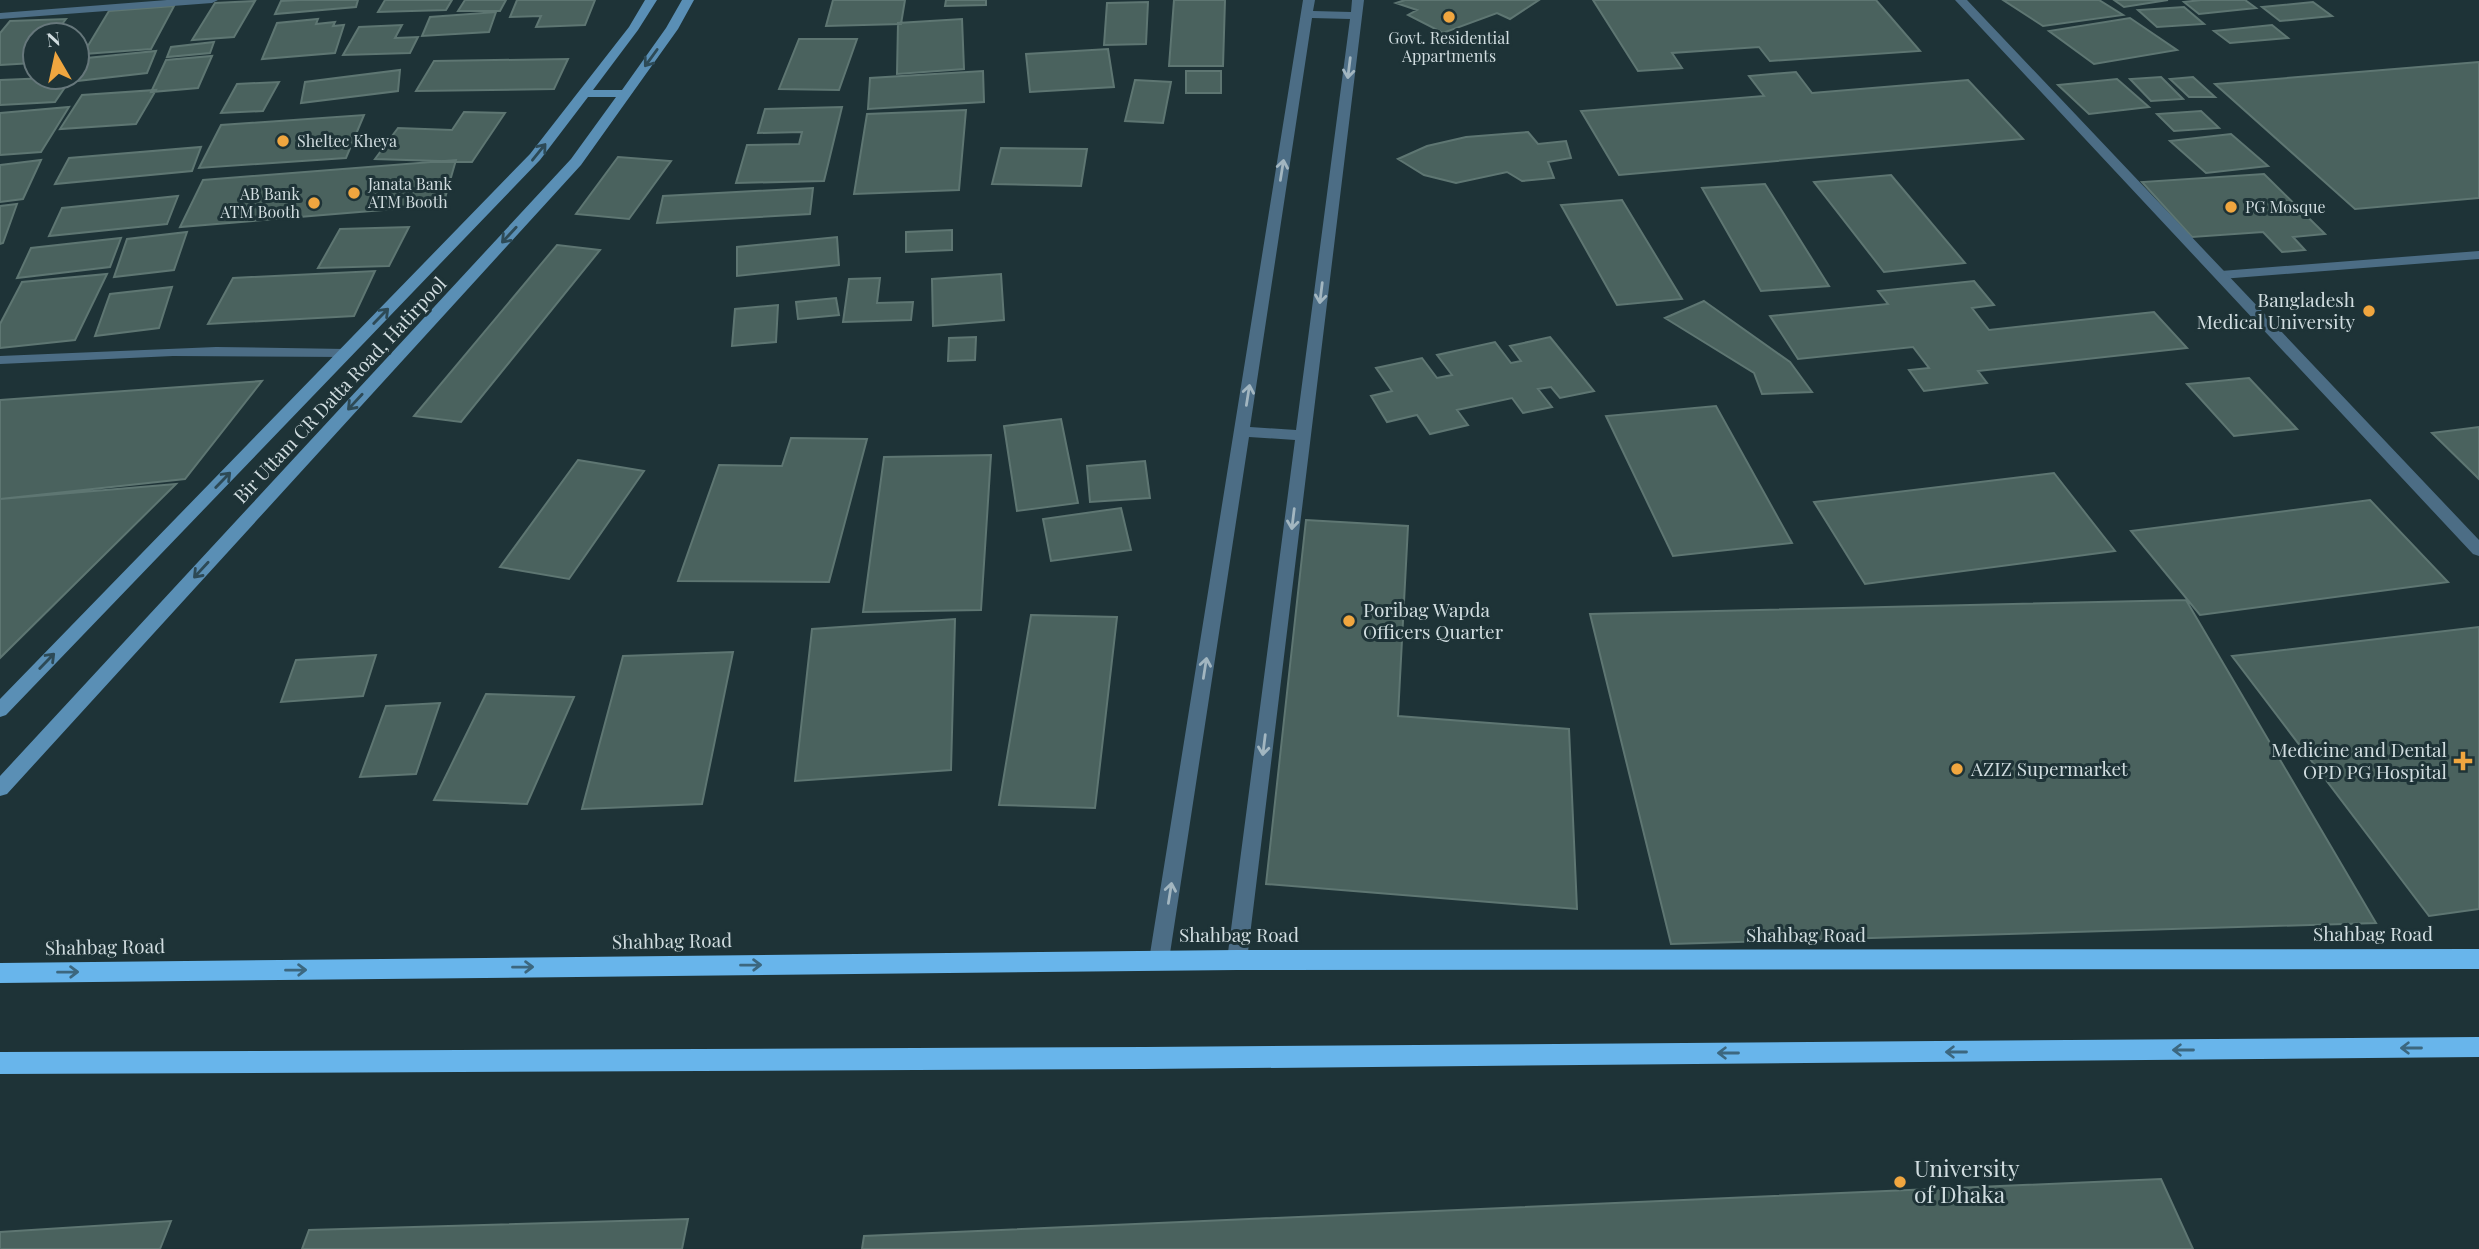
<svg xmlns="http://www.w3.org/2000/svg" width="2479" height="1249" viewBox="0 0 2479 1249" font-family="'Playfair Display',serif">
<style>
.building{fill:#4a625e;stroke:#5e7672;stroke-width:2}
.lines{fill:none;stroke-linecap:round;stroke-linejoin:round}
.service{fill:#4c6d85;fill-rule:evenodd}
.minor{fill:#4c6d85;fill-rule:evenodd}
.secondary{fill:#5a8fb5;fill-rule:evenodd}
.trunk{fill:#68b5eb;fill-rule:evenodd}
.oneway{stroke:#2d4a56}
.oneway2{stroke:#a2b6c0}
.oneway3{stroke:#3c677f}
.poi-dot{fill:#f0a63f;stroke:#1e3337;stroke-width:2.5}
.labels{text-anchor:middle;stroke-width:6;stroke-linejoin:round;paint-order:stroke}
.far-poi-label{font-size:16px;fill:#d1dde0;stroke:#1e3337;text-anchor:start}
.poi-label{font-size:19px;fill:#d1dde0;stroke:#1e3337;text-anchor:end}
.street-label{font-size:19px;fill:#d1dde0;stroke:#1e3337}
.near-poi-label{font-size:23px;fill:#d1dde0;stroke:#1e3337;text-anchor:start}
</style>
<rect width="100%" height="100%" fill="#1e3337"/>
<path class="building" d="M299,0H358L356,7L275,14L281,1Z
M385,0H452L446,10L378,12Z
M465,0H506L500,11H458Z
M517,0H595L585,25L536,27L541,16L510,17Z
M833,0H905L901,24L826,26Z
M946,0H986V5L945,6Z
M1174,0H1225L1223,66H1169Z
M1405,0H1539L1510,19L1497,13L1443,33L1408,15L1417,10L1396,3Z
M1593,0H1876L1920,51L1770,61L1759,47L1672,53L1682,68L1638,71Z
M2003,0H2099L2123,15L2043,26Z
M2114,0H2168L2124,7Z
M2201,0H2245L2256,8L2199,14L2184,2Z
M255,1L234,37L192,40L215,3Z
M1148,2L1146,44L1104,45L1107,3Z
M2313,2L2332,16L2280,21L2262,7Z
M174,6L151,49L83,54L109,11Z
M2184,7L2204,24L2157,27L2138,10Z
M496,12L489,32L422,36L430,17Z
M2130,18L2177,50L2094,64L2049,31Z
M66,19L54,35H35L33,63L0,65V33L10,21Z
M318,19L316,24L335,22L333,26L344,25L335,53L262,59L277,23Z
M962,19L964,69L897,74L898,23Z
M402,25L395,38L418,37L410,53L343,55L359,27Z
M2272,25L2288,38L2230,43L2214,31Z
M799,39H857L839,90L779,89Z
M214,42L210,53L167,57L171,47Z
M1108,49L1114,87L1030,92L1026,54Z
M156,51L147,73L77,81L87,58Z
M212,56L198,88L151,92L166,60Z
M568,59L554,89L416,91L434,61Z
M2479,62V198L2355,209L2215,84Z
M400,70L398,91L301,103L305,82Z
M983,71L984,102L868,109L870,78Z
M1186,71H1221V93H1186Z
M1796,72L1812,93L1968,80L2023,139L1619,175L1581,111L1764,96L1749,76Z
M72,77L55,102L0,105V80Z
M2161,77L2183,99L2151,101L2130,79Z
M2193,77L2215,97H2189L2170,79Z
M2117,79L2149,107L2089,114L2058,85Z
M1135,80L1171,82L1163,123L1125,121Z
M279,82L263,111L221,113L237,84Z
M156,90L136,124L60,129L82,95Z
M69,107L41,152L0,155V113Z
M842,107L824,181L736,183L747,145L799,144L802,132L758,133L765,109Z
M966,110L959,190L854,194L867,114Z
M2201,111L2219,128L2174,131L2157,114Z
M464,112L505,113L472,162L375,159L398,128L452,130Z
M364,115L346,158L199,168L221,125Z
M1528,132L1538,144L1566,141L1571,158L1548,162L1554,178L1522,181L1507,172L1456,183L1424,175L1398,159L1427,146L1466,137Z
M2231,134L2268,166L2206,173L2170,141Z
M201,147L192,171L55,184L69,158Z
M1001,148L1087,149L1081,186L992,184Z
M618,157L671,161L629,219L576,214Z
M41,160L23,199L0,202V165Z
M456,160L443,205L180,227L203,180Z
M2264,174L2325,234L2293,237L2305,250L2282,252L2263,232L2192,237L2142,182Z
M1891,175L1965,263L1884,272L1814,182Z
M1765,184L1829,286L1761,291L1702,188Z
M813,188L810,214L657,223L663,196Z
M178,196L167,224L49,236L62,208Z
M1622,200L1682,299L1617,305L1561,205Z
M17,204L3,243L0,244V206Z
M409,227L389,266L318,268L340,229Z
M952,230V250L906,252V232Z
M187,232L174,270L114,277L127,239Z
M837,237L839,265L737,276V247Z
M121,238L110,267L17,278L31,248Z
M557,245L600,250L461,422L414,416Z
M375,271L354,316L208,324L233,278Z
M107,274L75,340L0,348V324L22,282Z
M1001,274L1004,320L933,326L932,279Z
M880,278L877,303L913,302L911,320L843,322L849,279Z
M1974,281L1994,305L1972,308L1989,330L2154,312L2187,348L1978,371L1987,383L1924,391L1909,370L1929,368L1913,347L1798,359L1770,316L1888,304L1878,291Z
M172,287L159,328L95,336L110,294Z
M836,298L839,315L798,319L796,302Z
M1704,301L1790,362L1812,392L1762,394L1754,373L1665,318Z
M778,305L776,342L732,346L735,309Z
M976,337L975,360L948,361L949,338Z
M1550,337L1594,391L1560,398L1551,387L1538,389L1552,407L1523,413L1512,398L1457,410L1468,425L1430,434L1417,415L1387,422L1371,396L1392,391L1376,368L1422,358L1437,378L1452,375L1437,355L1495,342L1511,363L1521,361L1510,346Z
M2249,378L2297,429L2234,436L2187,384Z
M262,381L185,479L0,499V400Z
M1716,406L1792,543L1673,556L1606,416Z
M1061,419L1078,503L1017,511L1004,426Z
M2479,427V479L2432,433Z
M791,438L867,439L829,582L678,581L719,465L782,466Z
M991,455L981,610L863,612L884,457Z
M578,460L644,471L569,579L500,567Z
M1145,461L1150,498L1090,502L1087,466Z
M2054,473L2115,551L1865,584L1814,502Z
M176,484L0,658V499Z
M2370,500L2448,582L2200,615L2131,531Z
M1121,508L1131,550L1051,561L1043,519Z
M1306,520L1408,526L1398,716L1569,729L1577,909L1266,884Z
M2186,600L2376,923L1671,944L1590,614Z
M1031,615L1117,617L1095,808L999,805Z
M955,619L951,770L795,781L812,629Z
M2479,627V909L2429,916L2232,656Z
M733,652L702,804L582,809L623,656Z
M376,655L363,696L281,702L296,660Z
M486,694L574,697L527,804L434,800Z
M440,703L416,774L360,777L386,706Z
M2161,1179L2193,1249H862L864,1236Z
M688,1219L682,1249H302L309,1230Z
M171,1221L160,1249H0V1232Z"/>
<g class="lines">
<path class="service" d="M2479,251V259L2221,279L2214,275L2221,271Z"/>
<path class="minor" d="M167,0H218L212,3L0,19V13Z
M1303,0H1315L1313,11L1351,12L1352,0H1364L1247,960L1244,966L1237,969L1230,966L1227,960L1295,440L1249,437L1169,960L1166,966L1159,969L1152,966L1149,960ZM1312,18L1350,19L1296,430L1250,427Z
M1955,0H1967L2479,540V556L2473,554Z
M216,347L346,349L353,353L346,357L173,356L0,364V356Z"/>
<path class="secondary" d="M645,0H657L638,30L593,90H622L666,28L682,0H694L678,29L581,165L7,794L0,796V776L571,159L616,97H588L540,160L6,715L0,717V699L530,154L629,27Z"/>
<path class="trunk" d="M2479,949V969L1237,970L0,983V963L1237,950Z
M2479,1037V1057L1145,1069L0,1074V1052L1145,1047Z"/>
</g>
<defs><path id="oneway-shaft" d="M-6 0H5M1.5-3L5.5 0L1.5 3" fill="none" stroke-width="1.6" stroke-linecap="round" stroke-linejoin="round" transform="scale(1.75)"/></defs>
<g class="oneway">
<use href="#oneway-shaft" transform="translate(651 58) rotate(126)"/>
<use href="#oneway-shaft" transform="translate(539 152) rotate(-51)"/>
<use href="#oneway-shaft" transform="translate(509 235) rotate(133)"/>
<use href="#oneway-shaft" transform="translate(381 316) rotate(-46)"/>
<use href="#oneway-shaft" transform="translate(355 402) rotate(133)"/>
<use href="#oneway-shaft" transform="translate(223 480) rotate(-46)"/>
<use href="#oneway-shaft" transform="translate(201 570) rotate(133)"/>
<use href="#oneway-shaft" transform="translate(47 661) rotate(-46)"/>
</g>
<g class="oneway2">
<use href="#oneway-shaft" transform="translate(1349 68) rotate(97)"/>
<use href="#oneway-shaft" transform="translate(1282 170) rotate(-81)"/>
<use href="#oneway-shaft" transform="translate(1321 293) rotate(97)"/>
<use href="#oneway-shaft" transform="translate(1248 395) rotate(-81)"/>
<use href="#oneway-shaft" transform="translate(1293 519) rotate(97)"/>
<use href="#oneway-shaft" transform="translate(1205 668) rotate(-81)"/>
<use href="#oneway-shaft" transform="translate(1264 745) rotate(97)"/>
<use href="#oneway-shaft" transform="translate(1170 893) rotate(-81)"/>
</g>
<g class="oneway3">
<use href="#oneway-shaft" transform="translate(751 965) rotate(-1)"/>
<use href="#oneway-shaft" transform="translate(523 967) rotate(-1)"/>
<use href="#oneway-shaft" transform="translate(296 970) rotate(-1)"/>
<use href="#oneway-shaft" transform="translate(68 972) rotate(-1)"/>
<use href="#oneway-shaft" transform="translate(2411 1048) rotate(180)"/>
<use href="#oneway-shaft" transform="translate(2183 1050) rotate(180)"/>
<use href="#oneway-shaft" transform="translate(1956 1052) rotate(180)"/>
<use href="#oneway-shaft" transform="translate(1728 1053) rotate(180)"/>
</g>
<g class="poi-dot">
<circle cx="1449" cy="17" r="7"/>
<circle cx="283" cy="141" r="7"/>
<circle cx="354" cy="193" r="7"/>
<circle cx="314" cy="203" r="7"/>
<circle cx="2231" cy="207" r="7"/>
<circle cx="2369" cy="311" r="7"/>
<circle cx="1349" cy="621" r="7"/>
<path d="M2459.5 750.5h7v7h7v7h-7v7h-7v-7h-7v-7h7z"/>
<circle cx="1957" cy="769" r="7"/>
<circle cx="1900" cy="1182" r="7"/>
</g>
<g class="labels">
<g class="far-poi-label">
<text x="1449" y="44" text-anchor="middle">Govt. Residential<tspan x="1449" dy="18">Appartments</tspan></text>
<text x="297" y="147">Sheltec Kheya</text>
<text x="368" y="190">Janata Bank<tspan x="368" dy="18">ATM Booth</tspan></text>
<text x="300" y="200" text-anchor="end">AB Bank<tspan x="300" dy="18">ATM Booth</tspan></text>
<text x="2245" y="213">PG Mosque</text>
</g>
<g class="poi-label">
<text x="2355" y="307">Bangladesh<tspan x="2355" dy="22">Medical University</tspan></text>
<text x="1363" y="617" text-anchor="start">Poribag Wapda<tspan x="1363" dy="22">Officers Quarter</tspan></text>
<text x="2447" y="757">Medicine and Dental<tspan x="2447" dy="22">OPD PG Hospital</tspan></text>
<text x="1971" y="776" text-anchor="start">AZIZ Supermarket</text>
</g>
<g class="street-label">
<text transform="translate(340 390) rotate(-47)" y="7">Bir Uttam CR Datta Road, Hatirpool</text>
<text x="2373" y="941">Shahbag Road</text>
<text x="1239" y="942">Shahbag Road</text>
<text x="1806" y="942">Shahbag Road</text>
<text transform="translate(672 941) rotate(-1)" y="7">Shahbag Road</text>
<text transform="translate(105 947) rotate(-1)" y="7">Shahbag Road</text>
</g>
<g class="near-poi-label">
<text x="1914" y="1177">University<tspan x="1914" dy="26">of Dhaka</tspan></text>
</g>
</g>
<g transform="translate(56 56) rotate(351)"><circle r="33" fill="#1e3337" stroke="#66777b" stroke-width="2"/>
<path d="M0-5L12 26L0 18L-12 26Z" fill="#f0a63f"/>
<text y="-10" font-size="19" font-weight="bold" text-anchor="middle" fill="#d1dde0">N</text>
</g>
</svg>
